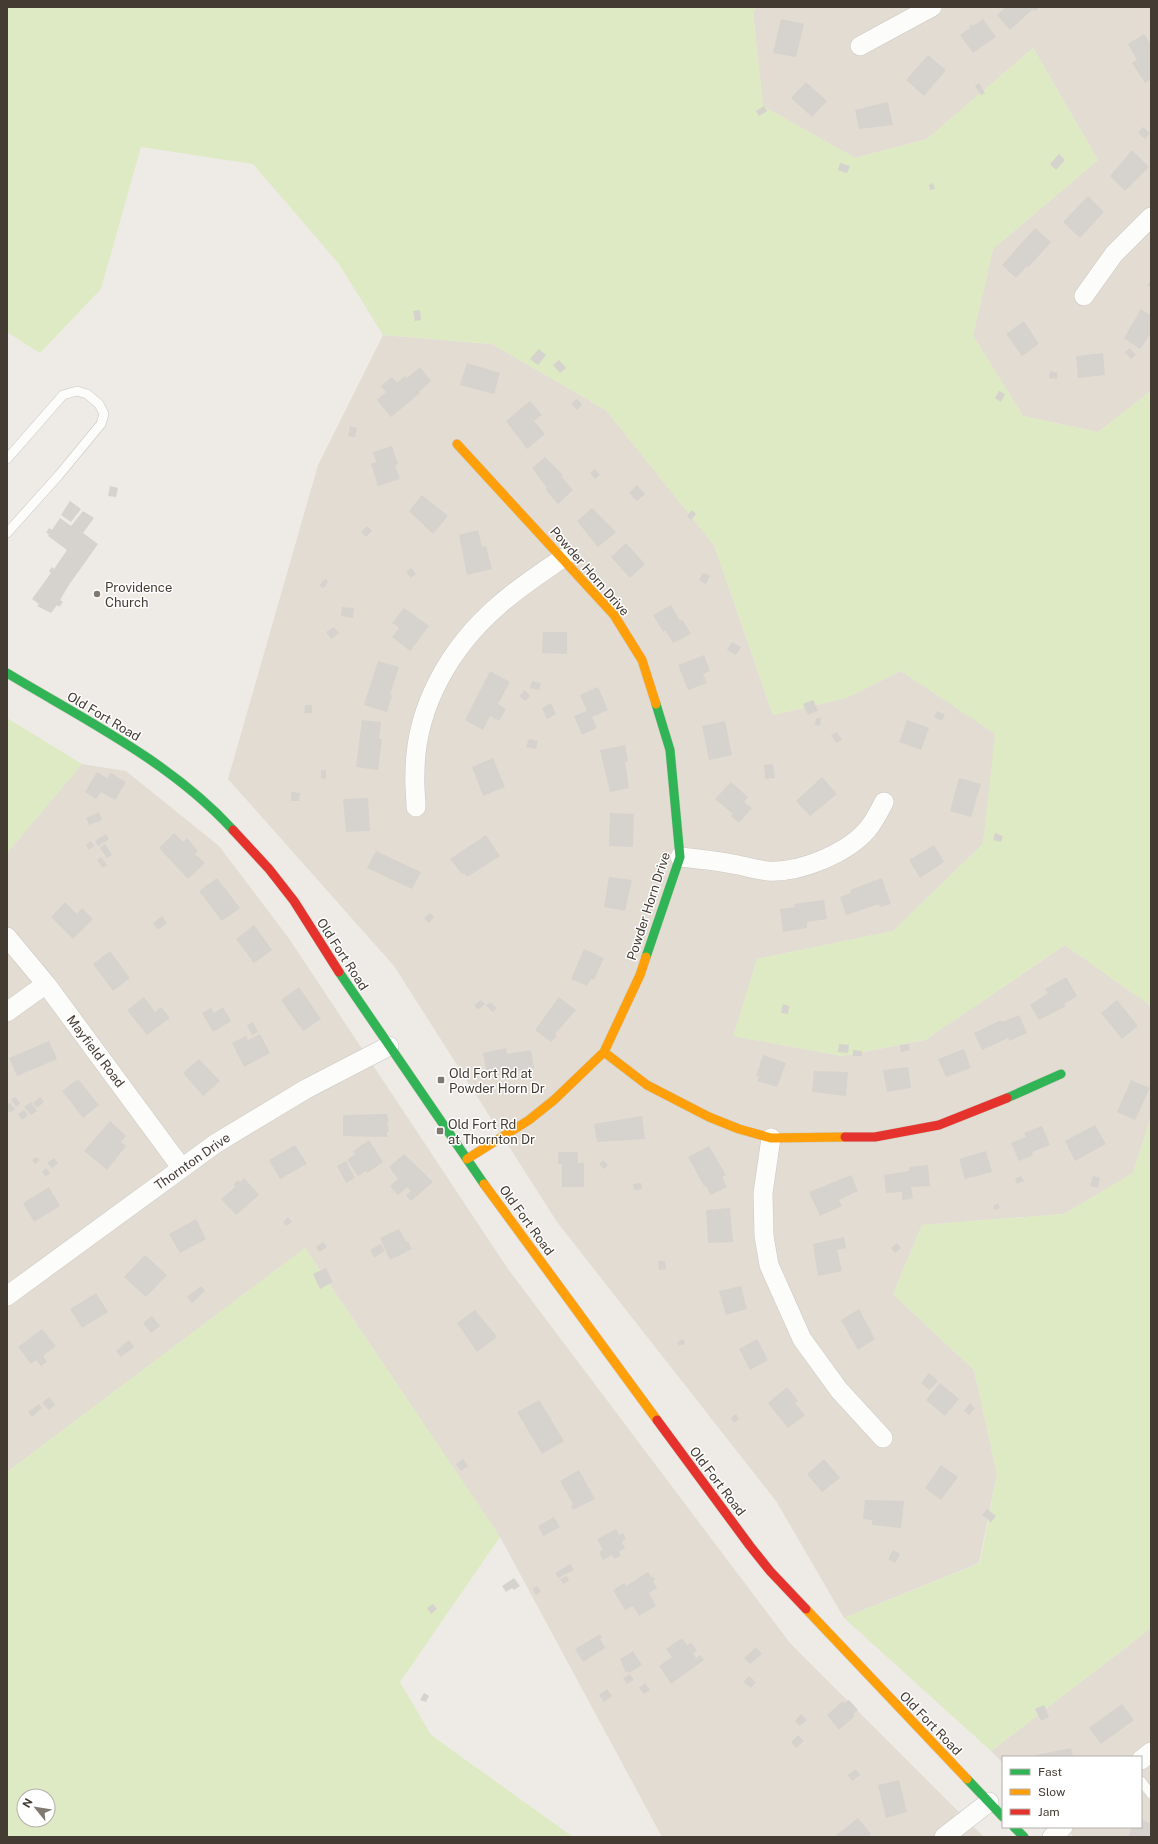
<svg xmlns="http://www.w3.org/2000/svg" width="1158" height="1844" viewBox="0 0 1158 1844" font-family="'Public Sans',sans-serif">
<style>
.residential{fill:#e3dcd2}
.green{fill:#deeac3;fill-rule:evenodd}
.building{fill:#d6d2cd}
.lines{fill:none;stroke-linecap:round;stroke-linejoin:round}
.lane-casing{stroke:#cbc7c2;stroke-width:10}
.street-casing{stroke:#cbc7c2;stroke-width:20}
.fast-casing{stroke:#cfcabe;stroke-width:10}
.slow-casing{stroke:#cfcabe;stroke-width:10}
.jam-casing{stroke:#cfcabe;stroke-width:10}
.lane{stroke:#fcfcfb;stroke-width:9}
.street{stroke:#fcfcfb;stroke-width:19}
.fast{stroke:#30b455;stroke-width:9}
.slow{stroke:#ff9f0a;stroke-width:9}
.jam{stroke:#e5322d;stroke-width:9}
.poi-dot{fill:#807971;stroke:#fff;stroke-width:1.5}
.labels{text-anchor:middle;stroke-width:3;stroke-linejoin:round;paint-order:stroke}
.street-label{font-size:13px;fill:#443b32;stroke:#fff}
.poi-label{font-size:13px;fill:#443b32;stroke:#fff;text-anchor:start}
</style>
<rect width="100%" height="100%" fill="#eeebe6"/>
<path class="residential" d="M757,7H1151V391L1098,432L1023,416L973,336L993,249L1098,160L1033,48L927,139L855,158L763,106L753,12Z
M383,335L492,344L606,410L714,545L773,715L846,698L901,671L996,734L983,844L893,931L757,959L734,1036L842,1056L925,1040L1065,945L1151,1006V1117L1133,1173L1064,1214L922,1225L893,1294L974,1370L997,1474L979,1563L844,1618L776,1501L557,1222L394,966L228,779L318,465Z
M82,764L126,771L219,846L288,937L508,1269L790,1643L984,1837H662L500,1537L305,1248L7,1472V853Z
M1151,1628V1837H1074L1064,1827H1141V1757H1003V1763L991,1751Z"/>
<path class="green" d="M7,7H757L753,12L763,106L855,158L927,139L1033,48L1098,160L993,249L973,336L1023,416L1098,432L1151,391V1006L1065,945L925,1040L842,1056L733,1036L757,959L893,931L983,844L995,734L901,671L846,698L773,715L714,545L606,410L492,344L383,335L339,264L253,164L141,147L101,289L40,353L7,332Z
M7,718L82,764L7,853Z
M1151,1117V1628L991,1751L844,1618L980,1563L997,1474L974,1370L893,1294L922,1225L1064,1214L1133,1173Z
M305,1248L500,1537L400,1682L431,1735L573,1837H7V1472ZM24,1796H48V1820H24Z"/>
<path class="building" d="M1006,7H1040L1035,11L1033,9L1010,30L997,15Z
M781,19L804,24L796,57L773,53Z
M983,19L996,37L973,53L960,35L970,28L969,27L972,24L973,26Z
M1144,34L1151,45V79L1145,83L1132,63L1137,60L1128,44Z
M928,55L946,70L924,96L906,80Z
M806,82L827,101L812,117L791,98Z
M979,83L985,93L981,95L975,86Z
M888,102L893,125L859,129L855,110Z
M764,106L767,111L759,116L756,111Z
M1143,127L1150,133L1145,139L1138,133Z
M1132,150L1149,167L1125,191L1110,176Z
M1059,154L1065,160L1056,170L1050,164Z
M840,163L850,166L847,173L838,170Z
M933,183L935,189L930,190L929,185Z
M1088,196L1104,212L1080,238L1063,222Z
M1035,228L1051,242L1028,268L1027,266L1016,278L1002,265Z
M1151,281V288L1147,285Z
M1141,309L1151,316V336H1149L1140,349L1124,338Z
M420,310L421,320L415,321L413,311Z
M1024,321L1039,344L1022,356L1006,334Z
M1130,348L1136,355L1131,359L1125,352Z
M539,349L546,355L538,365L530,359Z
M1103,353L1105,375L1078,378L1076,356Z
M559,360L566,368L560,373L553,365Z
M467,363L500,373L494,394L460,385Z
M420,367L431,381L419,392L420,393L391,417L377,400L386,392L381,386L392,377L397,383L405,376L407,378Z
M1050,371L1058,373L1057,379L1049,378Z
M999,391L1005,394L1001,402L995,398Z
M577,399L582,405L577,410L571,404Z
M530,401L542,415L534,421L545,434L527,449L506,421Z
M350,426L357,428L355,437L348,436Z
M392,446L398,464L395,465L400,479L378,486L371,464L376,462L373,452Z
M545,457L563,475L561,476L573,490L558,504L545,489L547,488L532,468Z
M595,469L600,475L595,479L590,473Z
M637,485L645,494L637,501L629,493Z
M110,486L118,488L116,497L108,496Z
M422,495L448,516L433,534L409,511Z
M70,501L81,509L71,522L61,515Z
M592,508L616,532L598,547L577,521Z
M692,510L696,514L691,520L687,516Z
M83,511L94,518L83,533L98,544L69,585L60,600L63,602L59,607L57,605L51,613L37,606L39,604L32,599L51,573L49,571L52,567L54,569L67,550L48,536L49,534L46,533L49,528L52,530L60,518L71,526Z
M367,526L372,531L366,537L361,532Z
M478,530L482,547L486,546L492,569L467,575L459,535Z
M626,543L645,564L630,578L611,557Z
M411,568L416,574L411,578L406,572Z
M703,573L710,576L706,584L699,580Z
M326,579L328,582L325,587L322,588L320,585L323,580Z
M671,605L680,621L682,619L691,634L673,643L665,630L663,632L653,615Z
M342,607L354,608L353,618L341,616Z
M404,608L429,626L410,651L392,637L399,628L392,623Z
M334,627L339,633L331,639L326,632Z
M543,632H567V654L542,653Z
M732,642L741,647L736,655L727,650Z
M704,655L710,671L703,674L707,683L688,690L678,665Z
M378,661L399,667L390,695H392L387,712L364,705Z
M490,671L510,682L498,704L506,709L499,721L490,716L483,730L465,720Z
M532,681L541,683L539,690L530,688Z
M598,687L608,710L592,717L597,728L582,735L574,716L587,711L580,695Z
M525,690L530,696L525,701L519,696Z
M813,700L818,711L808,715L803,704Z
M551,703L556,714L547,719L542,708Z
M305,705H312V713H304Z
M937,711L945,715L942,721L934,717Z
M816,718H821L820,726L815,725Z
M362,720L381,722L379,739H382L378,770L356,767Z
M907,720L929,728L921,750L899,742Z
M725,721L732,755L709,760L702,726Z
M837,732L842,740L836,743L831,735Z
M529,739L538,741L536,749L526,747Z
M625,745L628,762H625L629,788L610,792L600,750Z
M493,758L505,787L483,796L472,767Z
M773,764L775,778L765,779L764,765Z
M321,770H326V779L321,778Z
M97,772L107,778L111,773L126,782L115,800L101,792L96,799L85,792Z
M822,777L837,794L810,816L796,801Z
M959,778L981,784L971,817L950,811Z
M731,782L748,797L744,802L752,808L739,823L731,816L733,814L715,799Z
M291,792L300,793L299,801H291Z
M368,798L370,831L346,832L343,799Z
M99,812L102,820L89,825L86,818Z
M610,813L634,814L633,847L609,846Z
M174,833L183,842L187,838L198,851L195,854L205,863L188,879L159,848Z
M995,833L1003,836L1001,842L993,840Z
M106,834L109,839L98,846L95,841Z
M486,835L500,856L467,877L464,873L462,874L450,859Z
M91,841L94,846L89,850L86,845Z
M105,844L112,855L107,858L100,848Z
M934,845L944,862L920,878L909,860Z
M376,851L421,872L412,889L367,868Z
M101,857L107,865L103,868L97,860Z
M609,877L632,880L625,911L604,907Z
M217,878L240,908L222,921L199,891Z
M882,878L891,904L880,907L879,904L846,915L840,897L851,893L850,890Z
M824,900L827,919L807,922V928L783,932L780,909L795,907L794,904Z
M65,902L77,914L82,908L93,919L73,939L51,917Z
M430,913L434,917L429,923L424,918Z
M162,916L167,923L158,930L153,923Z
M254,925L272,950L254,963L236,939Z
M584,949L604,958L594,980L591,979L587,986L571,979Z
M110,951L130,978L113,991L93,964Z
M1066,977L1077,996L1064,1004L1066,1006L1039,1020L1030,1005L1048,993L1045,989Z
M299,987L321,1019L303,1031L281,1000Z
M144,997L155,1012L161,1007L170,1018L147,1035L127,1010Z
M559,997L576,1010L555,1034L557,1036L551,1042L535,1030Z
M481,1000L485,1004L478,1010L474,1005Z
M1117,1000L1138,1026L1122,1039L1101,1013Z
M490,1002L497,1008L493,1012L486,1006Z
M783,1004L789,1006L788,1014L781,1013Z
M223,1007L231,1021L213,1032L202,1013L211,1008L214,1013Z
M1019,1015L1027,1033L1009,1041L1008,1038L982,1050L974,1033L1001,1020L1002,1022Z
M253,1022L258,1032L252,1035L247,1025Z
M260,1034L270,1053L244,1067L232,1043L246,1036L248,1040Z
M49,1041L57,1059L17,1076L9,1058Z
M839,1044L849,1045L848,1053L838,1052Z
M909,1044L910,1050L901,1052L900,1045Z
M506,1048L507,1054L531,1050L534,1068L502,1075V1072L487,1074L483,1053Z
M964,1049L971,1068L946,1077L938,1059Z
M853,1050L862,1051V1056H853Z
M763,1055L786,1063L777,1087L757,1081L759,1077L756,1076Z
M199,1059L220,1081L203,1096L183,1073Z
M908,1067L911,1088L887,1092L883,1070Z
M814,1071L848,1072L846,1096L812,1092Z
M78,1079L99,1105L83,1118L62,1091Z
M1131,1080L1150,1088L1135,1120L1117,1112Z
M16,1097L20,1104L16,1107L11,1099Z
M40,1097L44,1102L37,1108L33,1103Z
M31,1102L37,1111L31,1115L24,1107Z
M10,1103L15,1109L10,1113L7,1109V1105Z
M24,1110L28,1115L22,1120L18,1114Z
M387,1114L389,1122H387L389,1132H387V1137L343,1136V1115Z
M642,1116L645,1139L597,1142L594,1124Z
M110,1121L126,1136L121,1142L126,1146L107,1170L84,1151Z
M1095,1125L1106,1144L1075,1161L1065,1141Z
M1042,1126L1050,1145L1032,1152L1033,1155L1019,1161L1011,1143L1026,1137L1024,1133Z
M369,1140L383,1162L367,1173L366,1171L358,1176L347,1160L355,1154L353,1151Z
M295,1145L307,1164L280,1179L269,1160Z
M709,1146L726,1175L722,1177L727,1187L711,1195L706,1186H704L688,1157Z
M986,1151L992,1172L965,1179L959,1159Z
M558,1152H578V1163H584V1187H562V1164H558Z
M404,1154L433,1182L411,1201L406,1195L411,1191L407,1187L398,1195L390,1186L398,1179L389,1167Z
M36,1157L40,1160L35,1164L32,1160Z
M54,1158L58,1163L52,1168L47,1163Z
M603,1160L608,1165L604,1169L599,1164Z
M346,1161L355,1178L346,1183L337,1166Z
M928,1165L930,1186L911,1187L913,1199L902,1200V1192L886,1193L884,1175L909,1171V1167Z
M46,1168L50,1173L46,1177L42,1172Z
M851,1175L858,1191L839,1200L842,1206L820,1216L809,1192Z
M1021,1176L1024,1181L1017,1184L1015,1179Z
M1093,1176L1100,1178L1098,1188L1090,1186Z
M244,1178L259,1195L236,1215L221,1199L235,1187L233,1185L238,1180L240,1182Z
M641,1183L642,1189L634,1190L633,1184Z
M49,1187L60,1206L34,1222L23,1203Z
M998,1203L1000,1208L995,1210L993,1206Z
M730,1208L733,1242L708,1243L706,1210Z
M288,1217L292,1222L286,1226L283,1222Z
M196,1219L206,1239L180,1253L169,1234Z
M399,1229L406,1242L408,1241L412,1249L390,1260L380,1238Z
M844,1237L846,1248L837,1250L842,1271L818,1276L813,1244Z
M323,1242L327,1247L319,1252L316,1247Z
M897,1243L901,1248L895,1253L891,1248Z
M381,1244L385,1251L374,1258L370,1250Z
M145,1255L167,1275L146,1297L124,1277Z
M658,1261H665L666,1269L659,1270Z
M326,1268L333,1282L320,1289L313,1274Z
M201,1286L205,1291L192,1303L187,1297Z
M741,1286L747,1309L726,1315L719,1291Z
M96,1293L108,1312L82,1328L70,1309Z
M859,1309L875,1339L858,1350L841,1320Z
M475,1310L497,1337L477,1352L457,1323Z
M152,1316L160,1326L151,1333L143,1323Z
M42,1329L56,1346L43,1356L47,1362L41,1366L36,1360L31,1364L18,1347Z
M683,1339L685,1344L679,1346L677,1342Z
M757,1339L768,1360L750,1370L739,1349Z
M129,1340L134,1347L121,1357L116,1351Z
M929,1373L938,1381L929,1390L921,1383Z
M940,1383L959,1399L945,1416L926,1400Z
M787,1387L798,1401L795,1403L805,1415L788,1428L768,1403Z
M49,1397L55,1405L49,1410L42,1403Z
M539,1400L564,1441L542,1454L517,1412Z
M970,1403L975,1408L969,1415L964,1411Z
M39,1404L42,1408L32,1417L28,1412Z
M736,1414L739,1419L734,1423L731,1418Z
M463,1459L468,1466L461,1471L456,1464Z
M824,1459L840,1478L822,1492L807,1474Z
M941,1465L958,1477L941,1500L925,1488Z
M579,1470L595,1499L573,1510L571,1506L573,1504L560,1481Z
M865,1500L904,1501L901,1528L872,1525V1520L863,1519Z
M987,1509L996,1516L991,1522L982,1515Z
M554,1517L560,1527L543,1536L538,1526Z
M616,1529L619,1535L623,1533L626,1539L622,1542L625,1548L619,1552L621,1556L614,1559L612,1555L603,1560L599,1552L603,1550L597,1539Z
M893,1550L900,1554L895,1563L888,1559Z
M570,1564L574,1570L558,1578L555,1573Z
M648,1572L652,1578L654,1577L655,1580L653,1581L657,1588L649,1593L656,1606L639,1616L633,1606L625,1610L613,1590L624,1583L626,1586Z
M567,1576L569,1581L563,1584L560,1579Z
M514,1578L520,1586L514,1590L512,1588L506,1592L502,1586Z
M537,1586L541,1591L536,1595L532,1589Z
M433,1604L437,1609L431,1614L427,1608Z
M600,1634L602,1638L600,1639L605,1648L583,1662L575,1649Z
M682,1638L687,1645L691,1643L697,1651L693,1653L696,1658L700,1655L704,1660L671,1684L659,1666L672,1657L666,1649Z
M756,1647L762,1654L750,1664L744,1658Z
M633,1651L642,1665L629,1673L628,1671L626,1673L620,1659Z
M630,1674L634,1680L627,1684L623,1678Z
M749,1676L756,1682L751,1688L743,1682Z
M645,1683L650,1690L644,1694L639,1688Z
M607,1689L612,1696L604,1702L599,1695Z
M424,1693L429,1696L426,1702L420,1700Z
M849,1700L858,1710L853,1714L855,1716L839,1730L827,1715L843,1701L844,1703Z
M1122,1704L1134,1720L1101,1744L1089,1728Z
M1044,1705L1049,1717L1041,1721L1035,1709Z
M801,1714L807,1720L800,1726L795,1721Z
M798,1735L804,1741L796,1748L791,1742Z
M1071,1748L1073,1757H1036V1755Z
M856,1769L860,1775L852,1781L848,1775Z
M899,1780L907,1812L886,1818L878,1785Z
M858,1818L871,1834L868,1837H834Z
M1141,1819L1151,1824V1837H1128L1132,1827H1141Z"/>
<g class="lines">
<defs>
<path id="lane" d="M7,459L63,395L77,391L87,394L99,404L104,414L101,424L59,475L7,533
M1141,1781L1151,1794"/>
<path id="street" d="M860,46L932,7
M1084,296L1114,254L1151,217
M416,807C416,796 414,785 415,773C415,708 450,647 499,605C519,587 541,573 563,558
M680,857C699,859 719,861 738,865C748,867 758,870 768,871C799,873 846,854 867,830C874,822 879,812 884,802
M7,937L46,984L181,1167
M7,1012L46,984
M771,1138L763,1193L764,1236L769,1265L802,1339L839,1390L883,1438
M7,1296L215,1144L306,1089L389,1046
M1141,1760L1151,1752
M944,1837L989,1802
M1052,1837L1063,1827"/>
<path id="fast" d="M7,673C85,720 171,762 233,830
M646,957L680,857L670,750L656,704
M339,972L484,1184
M1007,1098L1061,1074
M967,1779L1003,1817
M1014,1827L1024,1837"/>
<path id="slow" d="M457,444L614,615L642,660L656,704
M604,1052L647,1085L709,1117L739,1129L771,1138L845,1137
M467,1159L529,1120L554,1100L604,1052L640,975L646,957
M484,1184L657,1420
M806,1609L967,1779"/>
<path id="jam" d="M233,830L269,869L294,901L339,972
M845,1137H875L939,1125L1007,1098
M657,1420L750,1546L770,1571L806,1609"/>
</defs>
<use href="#lane" class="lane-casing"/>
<use href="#street" class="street-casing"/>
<use href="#fast" class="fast-casing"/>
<use href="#slow" class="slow-casing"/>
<use href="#jam" class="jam-casing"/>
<use href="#lane" class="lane"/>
<use href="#street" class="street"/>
<use href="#fast" class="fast"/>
<use href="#slow" class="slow"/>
<use href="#jam" class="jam"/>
</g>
<g class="poi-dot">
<circle cx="97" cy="594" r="4"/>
<rect x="437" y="1076" width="8" height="8" rx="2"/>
<rect x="436" y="1127" width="8" height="8" rx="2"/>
</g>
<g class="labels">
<g class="street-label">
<text transform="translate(590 571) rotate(49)" y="5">Powder Horn Drive</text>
<text transform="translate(104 716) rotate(31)" y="5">Old Fort Road</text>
<text transform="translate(648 906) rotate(-72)" y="5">Powder Horn Drive</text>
<text transform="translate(343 954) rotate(57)" y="5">Old Fort Road</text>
<text transform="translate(96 1051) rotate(53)" y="5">Mayfield Road</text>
<text transform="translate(192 1161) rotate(-35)" y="5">Thornton Drive</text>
<text transform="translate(527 1220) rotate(54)" y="5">Old Fort Road</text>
<text transform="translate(718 1481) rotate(53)" y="5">Old Fort Road</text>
<text transform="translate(931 1723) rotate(46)" y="5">Old Fort Road</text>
</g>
<g class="poi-label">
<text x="105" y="592">Providence<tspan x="105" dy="15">Church</tspan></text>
<text x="449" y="1078">Old Fort Rd at<tspan x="449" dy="15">Powder Horn Dr</tspan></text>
<text x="448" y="1129">Old Fort Rd<tspan x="448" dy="15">at Thornton Dr</tspan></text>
</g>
</g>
<rect width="1158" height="1844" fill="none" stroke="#443b32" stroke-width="16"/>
<rect x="1002" y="1756" width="140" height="72" fill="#ffffff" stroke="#b4b1ad"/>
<rect x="1010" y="1769" width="20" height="6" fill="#30b455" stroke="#b4b1ad"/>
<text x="1038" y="1776" font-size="12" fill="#443b32">Fast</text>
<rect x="1010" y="1789" width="20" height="6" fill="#ff9f0a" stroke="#b4b1ad"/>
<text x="1038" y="1796" font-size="12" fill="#443b32">Slow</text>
<rect x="1010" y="1809" width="20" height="6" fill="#e5322d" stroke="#b4b1ad"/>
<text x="1038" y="1816" font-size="12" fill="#443b32">Jam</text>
<g transform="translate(36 1808) rotate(300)"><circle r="19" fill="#ffffff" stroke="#b4b1ad"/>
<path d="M0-3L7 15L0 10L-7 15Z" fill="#807971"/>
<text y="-6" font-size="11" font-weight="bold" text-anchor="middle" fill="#443b32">N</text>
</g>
</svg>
